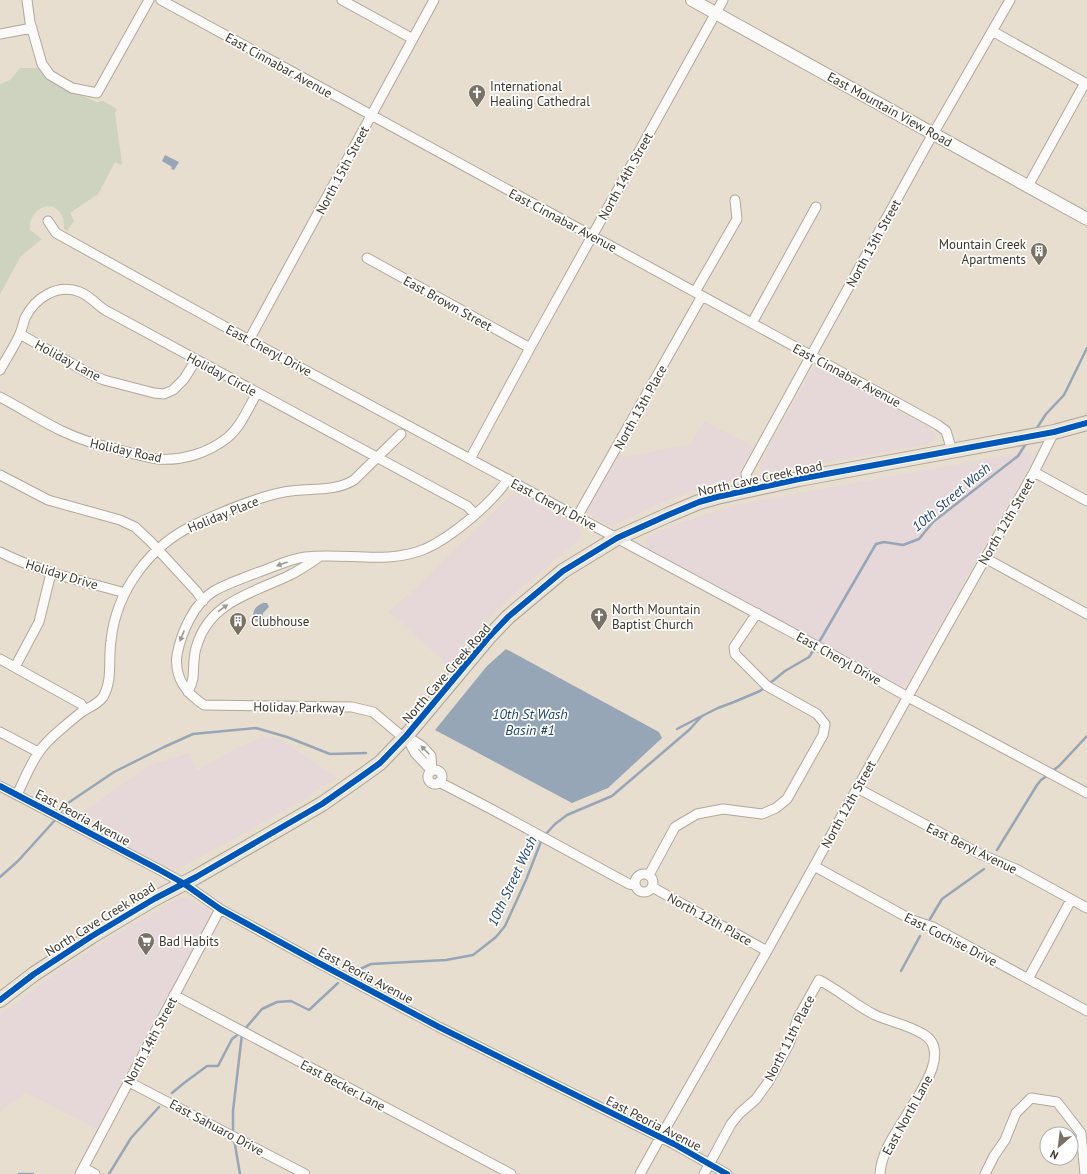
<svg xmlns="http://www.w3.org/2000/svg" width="1087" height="1174" viewBox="0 0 1087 1174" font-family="'PT Sans',sans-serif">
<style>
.commercial{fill:#e6d7d9}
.green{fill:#ced3c0}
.water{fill:#97a6b6}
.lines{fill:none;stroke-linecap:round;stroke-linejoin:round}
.stream{stroke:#97a6b6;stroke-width:2.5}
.street-casing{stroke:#afa89c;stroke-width:11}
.secondary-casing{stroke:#afa89c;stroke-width:14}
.primary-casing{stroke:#ada38f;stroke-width:16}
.street{stroke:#fbfaf8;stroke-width:9}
.secondary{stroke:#fbfaf8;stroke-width:12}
.primary{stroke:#e9e4db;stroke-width:14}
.cycleway-casing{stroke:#fff;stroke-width:8}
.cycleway{stroke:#0057b8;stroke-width:6}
.oneway{fill:#9c9892}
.labels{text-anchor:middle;stroke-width:3.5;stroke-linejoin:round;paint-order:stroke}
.street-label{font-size:13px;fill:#3e372c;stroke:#fff}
.poi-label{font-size:13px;fill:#3e372c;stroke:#fff;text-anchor:start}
.water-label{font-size:14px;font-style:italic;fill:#214771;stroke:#fff}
</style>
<rect width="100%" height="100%" fill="#e7decf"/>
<path class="commercial" d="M816,367H818L930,428L935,433L936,437L934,441L928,444L768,473L763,472L760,469V463L812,370Z
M704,421L754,447L735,479L706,487L663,502L611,527L588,514L587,510L619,454L625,457L691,444Z
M1025,452L1029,453L1031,456V463L907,684L905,685L901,686L898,685L648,549L645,545L647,538L650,535L684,521L745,503Z
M515,492L578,526L581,533L580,537L578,541L522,587L494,614L469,641L449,666L389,611L416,588L447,557Z
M272,736L282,740L337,778L298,803L177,870L170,869L98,831L102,823L83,812L150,765L189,753L197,771L229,752L260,738Z
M179,898H187L209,910L210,917L96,1129L26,1092L0,1112V1015L45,981L69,964L110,938Z"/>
<path class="green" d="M20,68H41L46,77L56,85L97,102L103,101L117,109L115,113L122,163L121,165L115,162L98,194L70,213L74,221L67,231L64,229C64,225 64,219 62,216C52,196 28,210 30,230L42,239L21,256L0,294V84L10,80Z"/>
<path class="water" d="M165,155L179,162L174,170L171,169L172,167L162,161Z
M263,603H267L269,607L263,613L262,619L260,622L256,621L253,617C253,609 256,606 263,603Z
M506,649L659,732L662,738L608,788L572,803L435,730L487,666Z"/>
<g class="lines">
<path class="stream" d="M1035,431L1046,414L1064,395L1087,348
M818,644L876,544L884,542L903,545L919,539L933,522L1018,456L1027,442
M769,684L785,671L809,657L815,648
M677,729L700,717
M1051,772L1059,766L1087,736
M59,815L65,805L114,772L164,747L193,734L256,728L287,737L330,754L366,753
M545,835L555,824L567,815L612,796L689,730L702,716L718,708L734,702L760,691L765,687
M997,850L1037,785L1041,780L1048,775
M0,877L18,861L56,819
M930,919L942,899L984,869
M356,971L371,964L446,960L473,955L496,937L505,926L526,880L542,839
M901,971L920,936
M244,1030L262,1009L277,1002L291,1001L309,1010L338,983
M172,1093L184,1083L207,1066H218L232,1039L240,1033
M233,1134V1111L242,1034
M234,1139L240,1174
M19,1174H33
M109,1174L131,1138L159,1107"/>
<defs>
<path id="street" d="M27,0L30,22L42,64L50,75L72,88L97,93L149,0
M161,0L938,425L946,431L952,451
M342,0L413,39
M992,31L1087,84
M0,34L32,28
M1028,186L1085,83
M48,221L56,233L249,340L817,646L908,697L1087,793
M367,258L530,348
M695,292L737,219L735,200
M752,323L816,207
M20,334L90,374L104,380L154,393L164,394L173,390L184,379L196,360
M249,340L434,0
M0,370C6,359 14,347 19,336C22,330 23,324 25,318C35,298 57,283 80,292C90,296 96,304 105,310L467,506L475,514
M0,397C21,408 41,421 62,431C79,439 97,445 116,449C130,453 144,457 158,459C182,461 208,453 227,438C241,427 248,408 257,393
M470,459L530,348L723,0
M1034,472L1087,501
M0,475L48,500L120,520L135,527L150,541L197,592L203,601
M749,489L746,474L925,148L1010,0
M577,517L702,296
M0,552C39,572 83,581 125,593
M985,558L1087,614
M0,659L81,704L85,710
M15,667L39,622L51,573
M188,692C190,688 192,683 193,678C194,667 193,655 197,645C210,602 252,593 288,576C299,571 309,564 319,557
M0,732L38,752
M406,736L422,746L431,756L432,771
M406,736L415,753L432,771
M404,738L373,712L352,707L204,705C186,693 174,678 177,655C181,633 194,603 214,591C228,583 244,578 259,572C274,567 289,559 305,557C345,552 386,565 425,549C452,537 492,503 508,479
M428 777a7 7 0 1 1 14 0a7 7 0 1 1-14 0Z
M439,782L493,810L629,884L635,885
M0,786L158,869L183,883L220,909L313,960L439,1027L674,1144L727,1174
M857,788L980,854L1016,869L1087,908
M17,795C23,782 31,763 39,752C44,744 53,736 60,730C67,724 75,717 83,711C90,707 98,704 103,697C113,680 108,659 111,641C116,591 150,545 196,524C224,511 254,498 284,492C308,487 333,493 354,480L401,434
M814,866L912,920L933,927L1087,1011
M635 883a9 9 0 1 1 18 0a9 9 0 1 1-18 0Z
M649,875L675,827L697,814L723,809L762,814L776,808L787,799L823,735L825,724L817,714L767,686L735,654L734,647L757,613
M652,887L767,951
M1028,979L1071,900
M174,995L511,1174
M129,1082L305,1174
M84,1168L95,1174
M80,1174L220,909
M640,1174L660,1138L767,951L937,644L1034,472L1054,432
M704,1174L731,1124L740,1113L756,1099L769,1081L789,1044L798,1018L819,980C839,990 855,1005 875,1015C891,1022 909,1025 923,1034C953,1051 917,1097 906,1116C895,1134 881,1153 880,1174
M985,1174L994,1156L1005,1140L1016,1113L1031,1098L1057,1102L1081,1133L1085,1174"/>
<path id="secondary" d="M692,0L1087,219"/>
<path id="primary" d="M0,1000L34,974L92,936L154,899L196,877L322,804L362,776L380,763L406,736L488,638L508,617L563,571L617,538L668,515L699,502L717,497L799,479L1054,432L1087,423"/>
</defs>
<use href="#street" class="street-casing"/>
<use href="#secondary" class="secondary-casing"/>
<use href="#primary" class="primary-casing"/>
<use href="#street" class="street"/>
<use href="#secondary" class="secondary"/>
<use href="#primary" class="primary"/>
<defs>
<path id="cycleway" d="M0,786L158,869L183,883L220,909L313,960L439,1027L674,1144L727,1174
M0,1000L34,974L92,936L154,899L196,877L322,804L362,776L380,763L406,736L488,638L508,617L563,571L617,538L668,515L699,502L717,497L799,479L1054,432L1087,423"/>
</defs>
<use href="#cycleway" class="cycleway-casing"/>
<use href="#cycleway" class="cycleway"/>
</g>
<defs><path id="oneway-solid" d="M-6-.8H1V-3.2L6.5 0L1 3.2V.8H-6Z"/></defs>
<g class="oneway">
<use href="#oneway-solid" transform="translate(282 564) rotate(160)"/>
<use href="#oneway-solid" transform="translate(223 608) rotate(-36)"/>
<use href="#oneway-solid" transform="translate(182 636) rotate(112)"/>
<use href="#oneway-solid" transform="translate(425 750) rotate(-134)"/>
</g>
<defs>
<symbol id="church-pin" viewBox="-11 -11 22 30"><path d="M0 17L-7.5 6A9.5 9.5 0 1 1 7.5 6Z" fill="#797165" stroke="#fff"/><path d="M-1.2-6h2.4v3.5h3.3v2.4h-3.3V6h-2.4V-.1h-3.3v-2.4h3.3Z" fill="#fff"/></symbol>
<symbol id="building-pin" viewBox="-11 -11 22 30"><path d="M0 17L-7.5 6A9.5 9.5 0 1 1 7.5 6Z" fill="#797165" stroke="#fff"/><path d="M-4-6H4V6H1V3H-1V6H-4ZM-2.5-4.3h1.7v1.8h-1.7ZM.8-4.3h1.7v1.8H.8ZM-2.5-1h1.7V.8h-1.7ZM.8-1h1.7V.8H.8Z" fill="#fff"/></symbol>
<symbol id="supermarket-pin" viewBox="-11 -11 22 30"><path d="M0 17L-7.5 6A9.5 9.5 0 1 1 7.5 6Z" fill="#797165" stroke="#fff"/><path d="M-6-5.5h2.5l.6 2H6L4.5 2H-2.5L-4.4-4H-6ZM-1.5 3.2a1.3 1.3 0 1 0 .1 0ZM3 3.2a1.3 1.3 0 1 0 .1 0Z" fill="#fff"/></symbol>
</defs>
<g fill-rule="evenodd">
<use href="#church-pin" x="467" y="83" width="20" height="27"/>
<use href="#building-pin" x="1029" y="241" width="20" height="27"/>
<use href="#church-pin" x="589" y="606" width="20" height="27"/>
<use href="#building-pin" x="228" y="611" width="20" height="27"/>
<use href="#supermarket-pin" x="136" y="931" width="20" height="27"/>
</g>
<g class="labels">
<g class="street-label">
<text transform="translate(279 65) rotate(29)" y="5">East Cinnabar Avenue</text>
<text transform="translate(890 109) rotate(29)" y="5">East Mountain View Road</text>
<text transform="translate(342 170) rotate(-62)" y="5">North 15th Street</text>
<text transform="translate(625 176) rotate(-61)" y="5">North 14th Street</text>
<text transform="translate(563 220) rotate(28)" y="5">East Cinnabar Avenue</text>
<text transform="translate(873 243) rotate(-61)" y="5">North 13th Street</text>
<text transform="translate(448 303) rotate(29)" y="5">East Brown Street</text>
<text transform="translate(269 350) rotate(28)" y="5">East Cheryl Drive</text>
<text transform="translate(68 360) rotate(28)" y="5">Holiday Lane</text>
<text transform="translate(222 374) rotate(28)" y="5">Holiday Circle</text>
<text transform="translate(847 375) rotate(28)" y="5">East Cinnabar Avenue</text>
<text transform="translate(640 407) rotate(-61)" y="5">North 13th Place</text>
<text transform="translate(126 450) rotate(12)" y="5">Holiday Road</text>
<text transform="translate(760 478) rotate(-12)" y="5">North Cave Creek Road</text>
<text transform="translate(554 504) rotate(28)" y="5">East Cheryl Drive</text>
<text transform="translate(223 514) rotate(-22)" y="5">Holiday Place</text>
<text transform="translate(1006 521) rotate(-60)" y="5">North 12th Street</text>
<text transform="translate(62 574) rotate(17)" y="5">Holiday Drive</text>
<text transform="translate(839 658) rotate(29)" y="5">East Cheryl Drive</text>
<text transform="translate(446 673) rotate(-49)" y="5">North Cave Creek Road</text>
<text transform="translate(299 707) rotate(1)" y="5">Holiday Parkway</text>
<text transform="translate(848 804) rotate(-61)" y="5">North 12th Street</text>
<text transform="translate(83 817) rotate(28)" y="5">East Peoria Avenue</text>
<text transform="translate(972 848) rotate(26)" y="5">East Beryl Avenue</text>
<text transform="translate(100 919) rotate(-32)" y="5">North Cave Creek Road</text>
<text transform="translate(710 919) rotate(29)" y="5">North 12th Place</text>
<text transform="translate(951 939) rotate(27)" y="5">East Cochise Drive</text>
<text transform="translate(366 975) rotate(28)" y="5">East Peoria Avenue</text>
<text transform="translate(789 1038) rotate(-63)" y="5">North 11th Place</text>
<text transform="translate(150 1041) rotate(-62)" y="5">North 14th Street</text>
<text transform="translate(343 1085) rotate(28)" y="5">East Becker Lane</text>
<text transform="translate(907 1115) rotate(-61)" y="5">East North Lane</text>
<text transform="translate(654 1123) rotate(27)" y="5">East Peoria Avenue</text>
<text transform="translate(217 1127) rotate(28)" y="5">East Sahuaro Drive</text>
</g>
<g class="poi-label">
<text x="490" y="91">International<tspan x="490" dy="15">Healing Cathedral</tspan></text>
<text x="1026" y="249" text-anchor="end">Mountain Creek<tspan x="1026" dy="15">Apartments</tspan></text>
<text x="612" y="614">North Mountain<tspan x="612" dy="15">Baptist Church</tspan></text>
<text x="251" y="626">Clubhouse</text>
<text x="159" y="946">Bad Habits</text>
</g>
<g class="water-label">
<text transform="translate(951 497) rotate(-40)" y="5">10th Street Wash</text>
<text x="530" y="719">10th St Wash<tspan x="530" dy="16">Basin #1</tspan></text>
<text transform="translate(512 881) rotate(-65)" y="5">10th Street Wash</text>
</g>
</g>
<g transform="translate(1059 1146) rotate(208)"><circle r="19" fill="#ffffff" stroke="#b2afab"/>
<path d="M0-3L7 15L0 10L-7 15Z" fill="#797165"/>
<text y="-6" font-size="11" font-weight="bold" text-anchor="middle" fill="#3e372c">N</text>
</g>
</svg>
